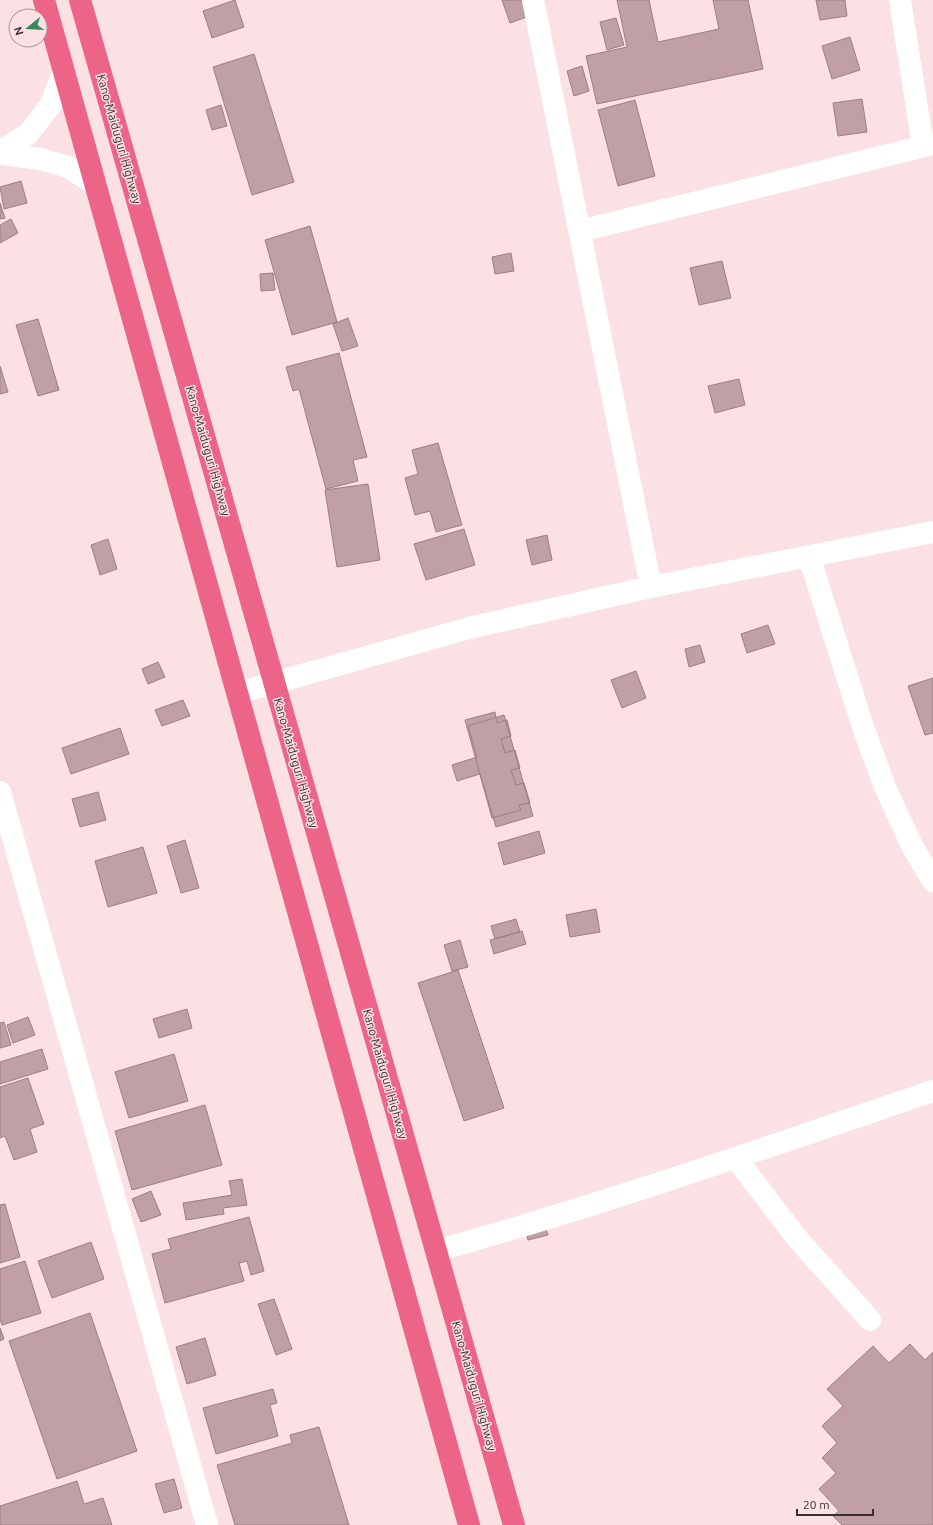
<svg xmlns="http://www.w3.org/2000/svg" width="933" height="1525" viewBox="0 0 933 1525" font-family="Ubuntu,sans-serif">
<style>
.building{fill:#c0a0a5;stroke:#9d7e84}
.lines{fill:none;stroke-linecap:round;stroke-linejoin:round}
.minor{stroke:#fff;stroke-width:22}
.highway{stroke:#ec6588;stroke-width:22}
.labels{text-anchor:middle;stroke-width:3;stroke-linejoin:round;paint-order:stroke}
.street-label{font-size:12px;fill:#3a2d2f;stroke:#fbe0e4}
</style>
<rect width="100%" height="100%" fill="#fbe0e4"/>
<path class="building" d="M235,0L244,27L212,38L203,11Z
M502,0H527L532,15L510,23Z
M617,0H649L658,42L719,29L713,0H748L763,69L597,104L586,56L627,47Z
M816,0H845L847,16L820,20Z
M616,18L624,45L607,50L600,22Z
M850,37L860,70L832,79L822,46Z
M254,54L294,182L252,195L213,67Z
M582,66L589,91L574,96L567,71Z
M862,99L867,132L838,136L833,103Z
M635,100L655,176L618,186L598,110Z
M221,105L227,126L212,130L206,110Z
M21,181L27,203L4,209L0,187Z
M0,203L5,218L0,219Z
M11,219L18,233L0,243V225Z
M310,226L337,322L292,335L265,240Z
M511,253L514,271L495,274L492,257Z
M722,261L731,298L699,305L690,268Z
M273,273L275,290L261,291L260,274Z
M348,318L358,346L342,351L333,324Z
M38,319L59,390L38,396L16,325Z
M339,353L367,457L353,460L358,481L326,489L299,389L293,391L286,367Z
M0,366L8,392L0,394Z
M739,379L745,405L715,413L708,386Z
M438,443L462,525L436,532L430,511L415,515L405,478L418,474L412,450Z
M368,484L380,560L337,567L325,490Z
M464,529L475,565L426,580L414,544Z
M547,535L552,560L532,565L526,540Z
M108,539L117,569L100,575L91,545Z
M768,625L775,644L747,653L741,634Z
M700,645L705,662L689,667L685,649Z
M158,662L165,677L148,684L142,669Z
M636,671L646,698L622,708L611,680Z
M933,678V733L925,735L908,686Z
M183,700L190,716L162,726L155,710Z
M495,712L497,723L507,720L511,736L501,739L505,753L515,750L520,768L511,770L516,785L524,783L530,803L519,805L521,810L492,818L465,720Z
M504,715L533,816L496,827L480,774L457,781L452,765L477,757L468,726Z
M120,728L129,754L71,774L62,748Z
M98,792L106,820L80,827L72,799Z
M539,831L545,853L504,865L498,843Z
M185,840L199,888L181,893L167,846Z
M143,847L157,893L108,907L95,861Z
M596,909L600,932L570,937L566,915Z
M516,919L520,932L495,939L491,926Z
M522,931L526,944L494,954L490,940Z
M460,940L468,967L452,971L444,945Z
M458,970L504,1108L464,1121L418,983Z
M187,1009L192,1028L159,1038L153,1019Z
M28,1017L35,1035L13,1043L7,1025Z
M4,1022L11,1045L0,1048V1023Z
M42,1049L48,1069L0,1084V1062Z
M174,1054L188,1101L129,1118L115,1072Z
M28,1078L44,1124L30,1129L37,1152L14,1160L5,1136L0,1138V1087Z
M205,1105L222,1165L132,1190L115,1131Z
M242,1179L247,1205L223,1208L224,1214L186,1220L183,1203L232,1195L229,1181Z
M151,1191L161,1215L141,1222L132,1199Z
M5,1204L20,1257L0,1263V1205Z
M541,1212L548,1235L528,1240L522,1217Z
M249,1217L264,1271L251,1275L247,1261L239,1263L244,1281L165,1303L152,1254L171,1249L168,1239Z
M91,1242L104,1279L52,1298L38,1261Z
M25,1261L41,1313L2,1325L0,1319V1269Z
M274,1299L292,1349L276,1355L258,1304Z
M90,1313L137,1451L57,1479L9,1341Z
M0,1328L4,1339L0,1341Z
M205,1338L216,1375L187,1384L176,1347Z
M910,1344L925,1360L933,1352V1525H842L833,1516L839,1511L819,1489L836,1473L822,1458L837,1443L822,1426L843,1406L827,1389L873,1346L889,1363Z
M273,1389L277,1403L270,1405L278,1436L216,1454L203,1408Z
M319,1427L349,1525H235L217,1465L292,1443L290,1435Z
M174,1479L182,1508L164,1513L155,1484Z
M77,1481L84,1504L103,1498L112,1525H0V1506Z"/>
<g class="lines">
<path class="minor" d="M533,0L651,587
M900,0L923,146
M0,151L28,134L50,106L64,70
M0,154L41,159L68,167L96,185
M580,231L933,144
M809,556L863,727L885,787L912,846L933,881
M238,693L473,627L651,587L933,532
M0,792L207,1525
M736,1158L796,1237L870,1320
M436,1251C604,1204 768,1147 933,1091"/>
<path class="highway" d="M44,0L469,1525
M80,0L514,1525"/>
</g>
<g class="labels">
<g class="street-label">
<text transform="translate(119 139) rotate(74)" y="4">Kano-Maiduguri Highway</text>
<text transform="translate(208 451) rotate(74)" y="4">Kano-Maiduguri Highway</text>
<text transform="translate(296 763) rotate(74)" y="4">Kano-Maiduguri Highway</text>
<text transform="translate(385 1074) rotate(74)" y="4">Kano-Maiduguri Highway</text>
<text transform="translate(474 1386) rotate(74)" y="4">Kano-Maiduguri Highway</text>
</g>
</g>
<g transform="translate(28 28) rotate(252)"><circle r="19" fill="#fbe0e4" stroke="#ae989c"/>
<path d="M0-3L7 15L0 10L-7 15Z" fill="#378a5c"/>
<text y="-6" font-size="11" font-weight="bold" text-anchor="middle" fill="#3a2d2f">N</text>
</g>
<path d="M797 1509v6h76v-6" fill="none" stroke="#3a2d2f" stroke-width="2"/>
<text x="803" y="1509" font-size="12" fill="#3a2d2f" stroke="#fbe0e4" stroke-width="3" paint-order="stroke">20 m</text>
</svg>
